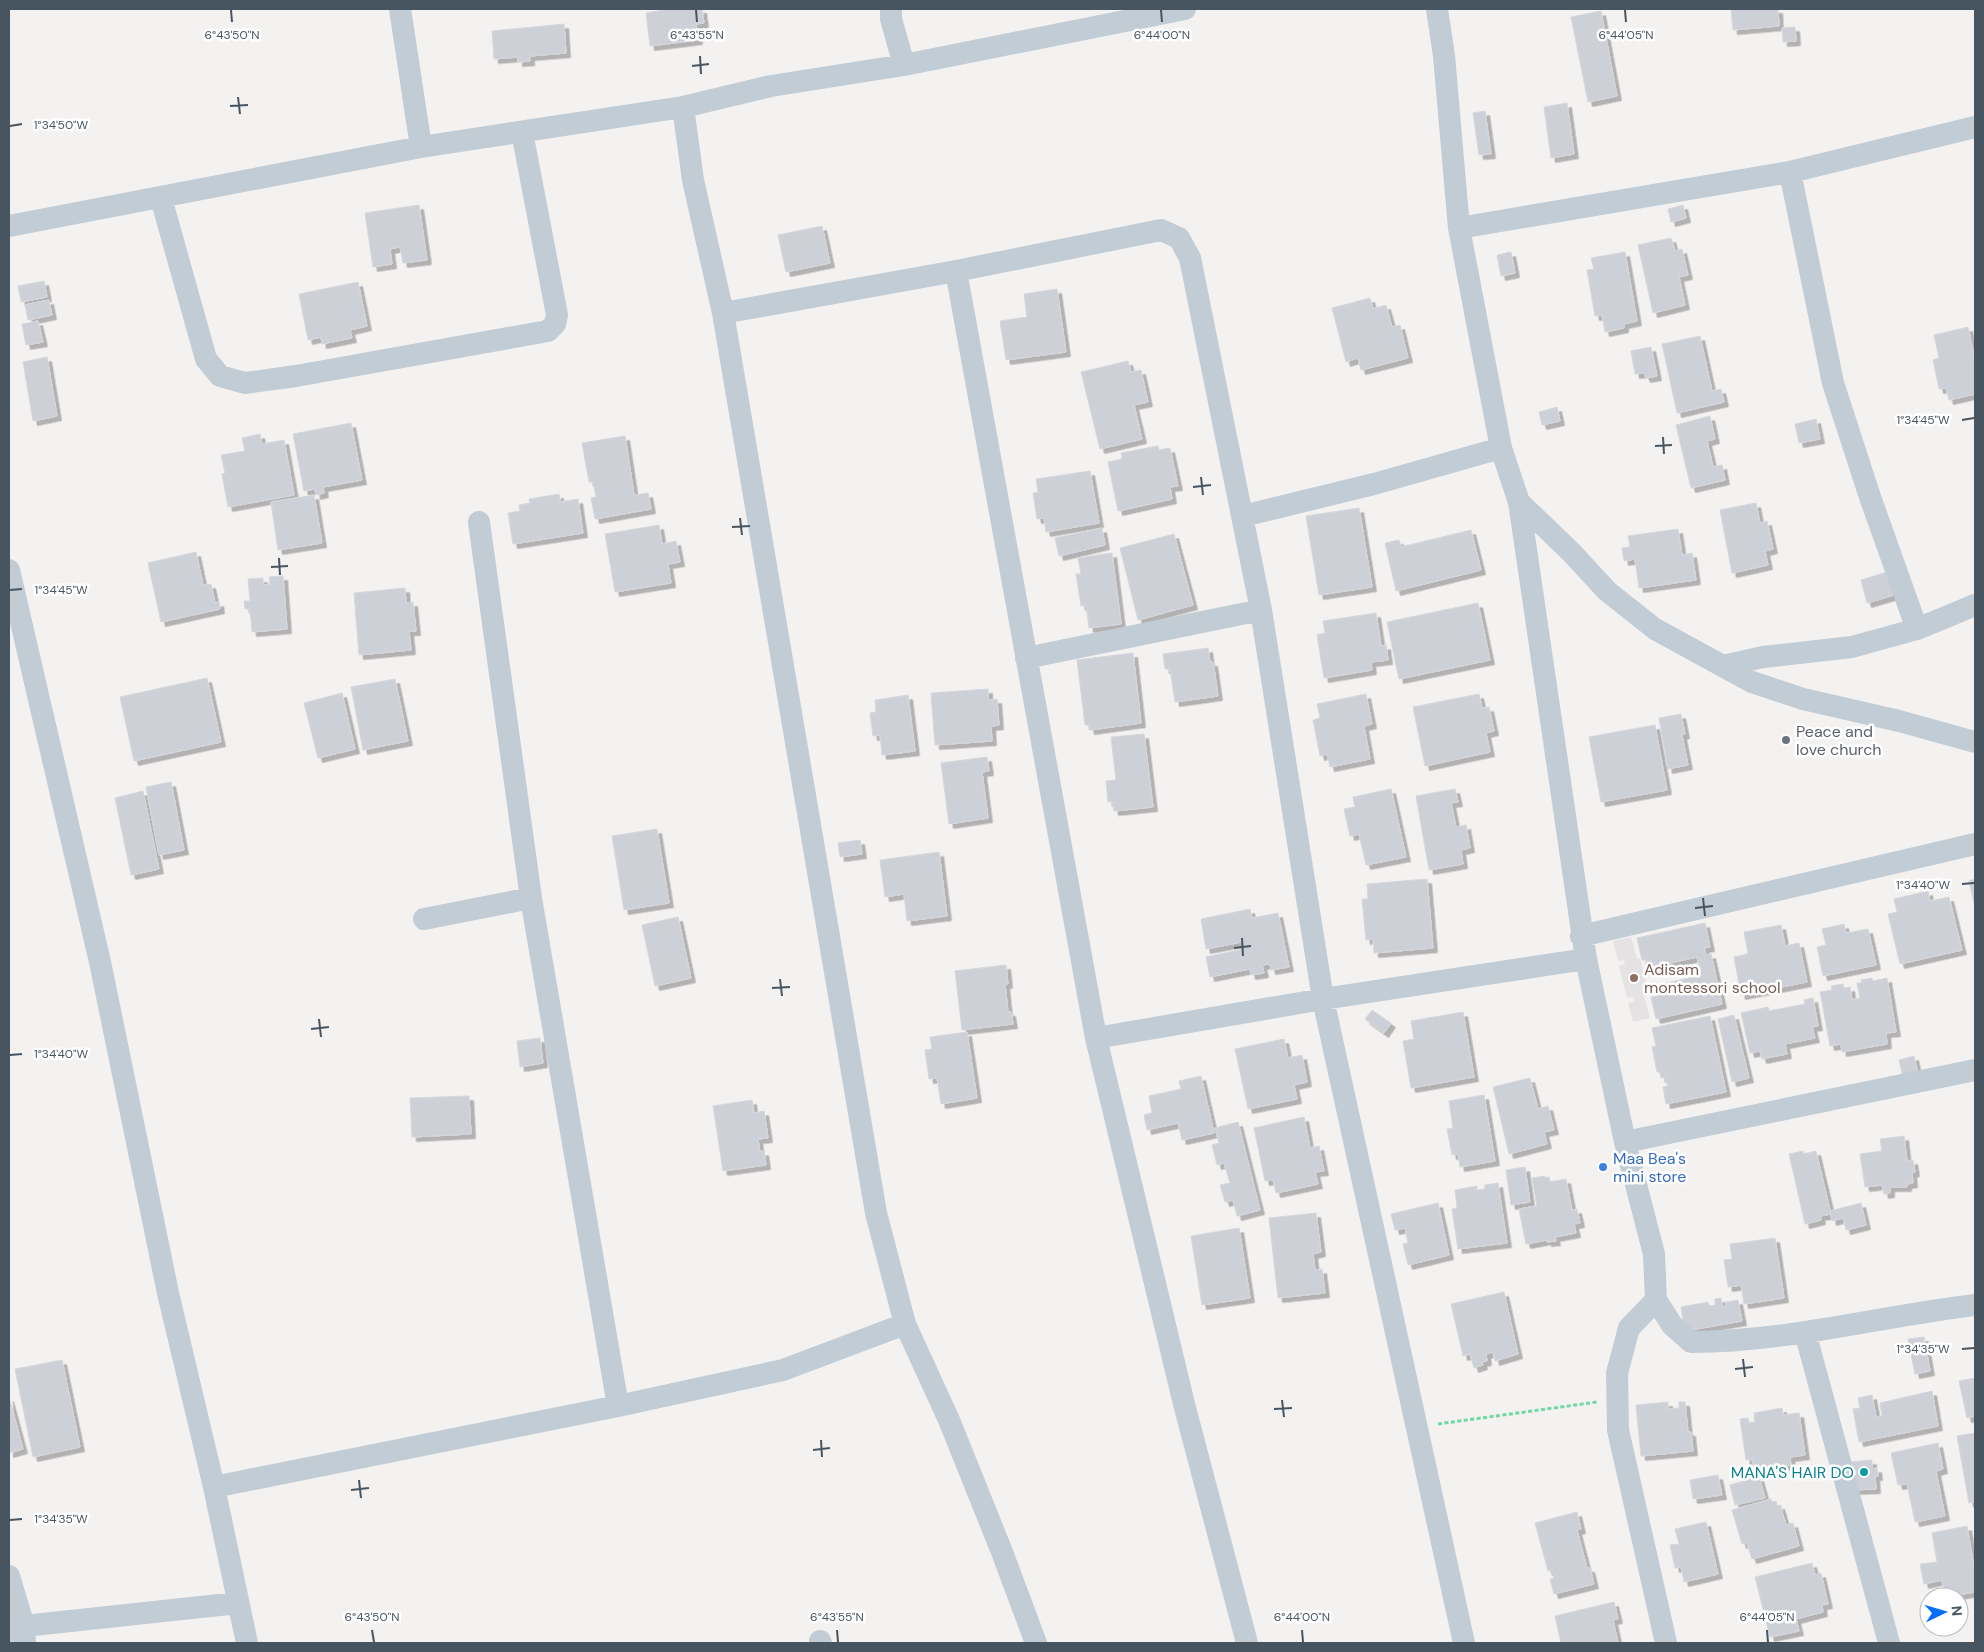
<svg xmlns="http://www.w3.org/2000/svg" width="1984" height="1652" viewBox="0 0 1984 1652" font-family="'DM Sans',sans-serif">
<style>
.education{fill:#e5e2e3}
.building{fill:#cdd0d6;stroke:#d5d7dd;filter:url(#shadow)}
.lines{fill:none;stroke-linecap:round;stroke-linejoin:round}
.path{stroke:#6fd8a5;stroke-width:3;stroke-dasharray:4 2.5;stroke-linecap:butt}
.minor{stroke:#c1ccd4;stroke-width:22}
.ticks{fill:none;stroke:#475561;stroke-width:2}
.worship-dot{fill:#6b7280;stroke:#fff;stroke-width:2}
.education-dot{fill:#8d6e63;stroke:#fff;stroke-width:2}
.shop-dot{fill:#3f7fe0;stroke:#fff;stroke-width:2}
.culture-dot{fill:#0f9aa8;stroke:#fff;stroke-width:2}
.labels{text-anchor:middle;stroke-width:5;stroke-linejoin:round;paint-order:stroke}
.worship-label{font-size:16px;fill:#5b616d;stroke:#fff;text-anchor:start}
.education-label{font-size:16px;fill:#785e54;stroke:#fff;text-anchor:start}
.shop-label{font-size:16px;fill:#366cbe;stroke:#fff;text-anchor:start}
.culture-label{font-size:16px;fill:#0d838f;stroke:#fff;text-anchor:end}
.ticks-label{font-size:12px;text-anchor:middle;fill:#475561;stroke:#fff;stroke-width:5;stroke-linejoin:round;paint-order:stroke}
</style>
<defs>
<filter id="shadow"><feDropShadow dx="4.5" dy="4.5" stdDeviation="0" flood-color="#0004"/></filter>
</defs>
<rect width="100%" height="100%" fill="#f4f1f1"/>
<path class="education" d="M1631,937L1637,959L1640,958L1648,991L1643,992L1650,1018L1633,1022L1628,1003L1634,1001L1633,997L1627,998L1619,966L1625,964L1624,960L1618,961L1613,941Z"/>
<path class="building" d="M670,9H702L704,23L696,24L698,40L650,46L646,13Z
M1731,9H1778L1779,26L1733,30Z
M1601,11L1617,96L1588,102L1571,17Z
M564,24L566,53L530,56V61L518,62V57L494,59L492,31Z
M1795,27L1796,41L1783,42L1782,28Z
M1567,103L1574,154L1551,158L1544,107Z
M1485,111L1491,154L1479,155L1473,113Z
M419,205L427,260L403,263L400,247L390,249L392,264L373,267L365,213Z
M1683,205L1686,218L1671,222L1668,209Z
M822,226L830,263L786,272L778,235Z
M1671,238L1675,251L1682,249L1688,275L1679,277L1685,305L1653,313L1638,245Z
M1511,252L1515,273L1501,276L1497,255Z
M1625,252L1637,321L1624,324V328L1605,332L1602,315L1595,316L1587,270L1594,269L1591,258Z
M44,281L47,297L21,302L18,286Z
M358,282L367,326L350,330L352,338L322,344L321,337L308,340L299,294Z
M1057,289L1066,352L1006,360L1000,321L1027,317L1024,294Z
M1370,298L1373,309L1386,305L1392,327L1400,325L1408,358L1361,370L1358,358L1346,362L1332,308Z
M49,300L52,315L28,320L25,305Z
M38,321L43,342L26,345L22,324Z
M1968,327L1975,361V394L1949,400L1946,388L1939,389L1933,360L1939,358L1934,335Z
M1700,336L1712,391L1721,389L1724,402L1677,413L1662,344Z
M1651,347L1657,376L1646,378L1644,373L1635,374L1631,351Z
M47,357L57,416L33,421L23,362Z
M1128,361L1131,372L1141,370L1148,402L1134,405L1142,439L1100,449L1081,372Z
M1557,407L1560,421L1542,425L1539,412Z
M1710,416L1715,439L1707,441L1713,467L1722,465L1725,480L1691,488L1676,425Z
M1816,419L1820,439L1799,443L1795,424Z
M351,423L362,480L323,487L324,493L316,495L315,489L304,491L293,434Z
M260,434L262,444L284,440L294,495L228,507L222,474L225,473L221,455L245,451L242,438Z
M625,436L634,495L648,493L651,509L595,519L591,498L596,497L593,482H589L582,443Z
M1158,446L1159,450L1170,448L1178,486L1170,487L1172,499L1118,511L1108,462L1122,459L1121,453Z
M1090,471L1099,523L1046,532L1044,518L1037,519L1033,493L1038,492L1036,479Z
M559,494L560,502L578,499L583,533L513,544L508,513L520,511L519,505L530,503L529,499Z
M314,495L322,543L278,550L271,502Z
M1756,503L1760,523L1767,521L1773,549L1765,551L1768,565L1732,573L1720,510Z
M1359,508L1372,587L1319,595L1306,516Z
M659,525L662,544L676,541L680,562L668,564L671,583L615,592L605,534Z
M1102,528L1105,545L1059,556L1055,538Z
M1678,529L1682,555L1692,553L1696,580L1639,588L1635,559L1624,561L1622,548L1630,547L1628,536Z
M1471,530L1481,570L1396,591L1385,543L1399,540L1401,547Z
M1174,534L1193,605L1138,620L1120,548Z
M196,552L203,585L211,584L215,603L219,602L220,609L161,622L148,563Z
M1112,553L1121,624L1089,628L1086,605L1081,606L1076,574H1081L1078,558Z
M1887,572L1894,595L1867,603L1861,580Z
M283,576L287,629L252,632L250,609H245L244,601H250L248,579L263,578V585L270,584L269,577Z
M405,588L406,603L413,602L416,631H409L411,650L359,655L354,593Z
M1478,603L1490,660L1399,679L1387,622Z
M1376,613L1381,646L1386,645L1388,660L1371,662L1372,670L1324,678L1317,635L1325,633L1323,621Z
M1208,648L1210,662H1213L1218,696L1175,702L1170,669H1165L1163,654Z
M1133,653L1141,723L1090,730L1089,725H1085L1077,660Z
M207,678L221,742L134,761L120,697Z
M395,679L408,741L363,750L351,687Z
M988,689V700L997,699L999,725L991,726L992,741L935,745L931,693Z
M342,693L355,749L318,758L304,703Z
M1366,694L1372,724L1364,726L1370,759L1330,767L1327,754L1320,756L1313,720L1320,718L1317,704Z
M1479,694L1482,708L1489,707L1494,731L1486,733L1490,752L1425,766L1413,707Z
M908,695L915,751L882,755L880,735L873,736L870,713L876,712L875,700Z
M1681,714L1685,734L1682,735L1688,765L1668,769L1659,718Z
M1655,725L1667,790L1601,802L1589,737Z
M1144,734L1153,807L1114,811L1113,801L1108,802L1106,781L1116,780L1111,737Z
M987,757L989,771L982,772L988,818L949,824L941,763Z
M171,782L184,850L159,855L146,787Z
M1391,789L1406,857L1366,865L1359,834L1350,836L1344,809L1355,807L1353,797Z
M1455,789L1458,802L1451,803L1456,827L1466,825L1470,848L1461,850L1463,864L1429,870L1416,796Z
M143,791L159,869L131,875L115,798Z
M657,829L669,903L624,910L612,836Z
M860,840L862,854L840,857L838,843Z
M939,852L947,916L907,921L904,894L885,897L880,860Z
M1427,879L1433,948L1374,953L1373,939L1366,940L1362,899H1368L1367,884Z
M1975,879V908L1969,881Z
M1928,891L1930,901L1949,897L1962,950L1900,964L1888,914L1897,912L1894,899Z
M1250,909L1252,918L1278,913L1289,967L1271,970L1270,964L1262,965L1264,973L1251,975L1250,969L1210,977L1206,957L1243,949L1242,942L1206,949L1201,919Z
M678,917L691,978L655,986L642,925Z
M1705,923L1710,947L1704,948L1706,955L1711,954L1722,1004L1656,1019L1651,997L1656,996L1654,986L1701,975L1697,957L1648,968L1646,960H1642L1637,938Z
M1844,924L1846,933L1868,929L1876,965L1823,976L1817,947L1826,945L1822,929Z
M1781,925L1785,946L1799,943L1807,982L1741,995L1734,957L1748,954L1744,932Z
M1006,965L1008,984H1005L1008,1012H1011L1013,1024L962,1030L955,971Z
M1872,978L1873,981L1887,978L1896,1032L1886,1033L1887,1044L1842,1052L1841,1044L1830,1046L1820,992L1832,990L1831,986L1843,984L1844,988L1850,987L1852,1000L1860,998L1857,983H1862L1861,980Z
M1813,998L1818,1026L1812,1027L1815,1038L1785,1044L1787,1054L1762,1059L1760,1051L1750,1053L1741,1013L1768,1007L1769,1011L1805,1004L1804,1000Z
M1372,1010L1391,1023L1384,1033L1365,1019Z
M1463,1012L1474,1077L1411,1088L1403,1041L1414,1039L1411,1021Z
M1734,1015L1749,1078L1732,1082L1718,1019Z
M1710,1016L1726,1092L1666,1104L1663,1087L1668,1086L1665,1077L1661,1078L1660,1072H1657L1652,1047L1656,1046L1652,1028Z
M967,1032L977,1098L941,1104L937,1078L929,1079L925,1050L932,1049L930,1037Z
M540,1038L543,1063L520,1067L517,1041Z
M1284,1039L1288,1058L1302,1055L1307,1082L1294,1085L1297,1099L1248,1109L1235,1049Z
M1914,1056L1918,1074L1903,1077L1899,1060Z
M1201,1076L1214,1133L1182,1140L1178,1123L1147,1130L1144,1115L1152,1113L1149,1096L1181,1089L1179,1081Z
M1530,1078L1538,1109L1548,1106L1554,1130L1544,1132L1547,1144L1509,1154L1493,1087Z
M1484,1095L1495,1161L1460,1167L1458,1154L1452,1155L1447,1129L1453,1128L1449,1101Z
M469,1096L471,1134L412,1137L410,1098Z
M752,1100L754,1113L764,1111L768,1138L758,1139L760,1152L764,1151L766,1165L723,1171L713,1106Z
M1304,1117L1310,1148L1319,1146L1324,1171L1315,1172L1318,1184L1276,1193L1273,1180L1265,1181L1254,1128Z
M1238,1122L1260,1210L1237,1216L1233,1200L1225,1202L1220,1185L1230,1183L1224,1163L1217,1165L1212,1145L1219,1143L1215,1128Z
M1904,1136L1907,1161L1913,1160L1915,1172L1912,1173L1913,1183L1907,1184V1187H1890V1193L1884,1194L1882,1185L1865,1187L1860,1154L1882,1151L1880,1139Z
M1803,1151V1154L1816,1151L1831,1214L1820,1216L1821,1220L1805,1224L1789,1154Z
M1525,1167L1530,1202L1511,1205L1506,1170Z
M1545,1176V1178L1549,1177L1550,1182L1566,1179L1572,1210L1577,1209L1580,1223L1574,1224L1576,1233L1555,1237L1556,1241L1547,1242V1240L1526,1244L1519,1209L1537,1206L1532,1178Z
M1498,1183L1507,1243L1458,1249L1452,1209L1457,1208L1455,1190L1477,1186V1190L1485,1189V1185Z
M1438,1203L1449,1255L1408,1265L1403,1244L1408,1243L1405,1228L1395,1230L1391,1214Z
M1861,1203L1866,1225L1846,1230L1843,1218L1832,1221L1830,1211Z
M1316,1213L1321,1252L1313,1254L1315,1270L1322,1269L1325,1293L1278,1298L1269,1218Z
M1239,1228L1250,1298L1202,1305L1191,1236Z
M1775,1238L1784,1298L1744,1304L1741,1285L1728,1287L1724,1260L1732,1259L1730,1244Z
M1504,1292L1518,1354L1495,1361L1493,1352L1486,1354L1487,1361L1482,1362L1483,1365L1474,1368L1470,1354L1463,1356L1451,1304Z
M1721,1298L1722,1307L1726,1306V1302L1738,1300L1742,1321L1685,1331L1681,1307L1708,1302L1709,1306L1715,1305V1299Z
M1924,1337L1930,1371L1915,1374L1908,1339Z
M62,1360L80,1447L33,1457L15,1369Z
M1975,1378V1416L1967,1418L1959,1381Z
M1932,1391L1938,1426L1859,1442L1853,1409L1860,1408L1858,1398L1872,1395L1876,1417L1882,1416L1880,1403Z
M9,1397L23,1449L9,1453Z
M1668,1402V1409L1679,1408V1402H1685L1688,1432H1691L1693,1451L1641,1456L1636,1405Z
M1782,1408L1783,1415L1799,1413L1805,1455L1790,1457L1791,1465L1754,1470L1752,1459L1746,1460L1740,1419L1748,1418L1749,1423L1755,1422L1754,1413Z
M1975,1433V1502L1969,1503L1957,1436Z
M1938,1443L1943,1469L1936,1471L1945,1516L1915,1522L1907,1484L1898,1485L1891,1453Z
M1872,1460V1469L1877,1468L1878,1476H1875L1876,1489L1852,1490L1849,1462Z
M1718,1475L1722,1495L1693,1499L1690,1480Z
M1759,1477L1765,1498L1735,1505L1730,1485Z
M1771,1499L1772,1502L1776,1501L1777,1506L1780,1505L1786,1525L1793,1523L1799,1546L1752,1559L1747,1543L1742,1544L1732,1510Z
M1577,1512L1581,1529L1577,1530L1587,1568H1590L1594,1584L1554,1594L1550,1579L1554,1578L1553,1570L1548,1571L1535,1523Z
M1706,1522L1718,1574L1684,1582L1681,1567L1675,1568L1670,1545L1679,1544L1675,1529Z
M1967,1526L1975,1573V1592L1945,1597L1942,1580L1924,1584L1920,1564L1937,1562L1932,1533Z
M1812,1563L1815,1575L1821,1573L1828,1604L1822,1605L1823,1612L1796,1619L1799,1631L1770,1637L1755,1577Z
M1614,1602L1618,1619L1613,1620L1618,1643H1561L1555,1616Z"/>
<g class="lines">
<path class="path" d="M1438,1424L1597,1402"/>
<path class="minor" d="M400,9L421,147
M891,9V19L904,65
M1437,9L1444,56L1459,228L1501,448L1519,502L1586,959L1625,1142L1654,1254L1656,1300L1672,1325L1691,1342C1787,1342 1881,1316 1975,1305
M683,107L693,180L723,313L876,1213L905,1324L949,1420L1002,1552L1036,1643
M1790,172L1833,383L1870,497L1917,629
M161,198L206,359L220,376L245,383L296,376L548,331L555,324L557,315L522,132
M9,226L421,147L683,107L771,86L904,65L1185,9
M1459,228L1790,172L1975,127
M956,271L1096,1038L1184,1404L1247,1643
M723,313L956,271L1161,230L1179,238L1190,258L1261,610L1323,999L1464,1643
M1519,502L1571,552L1607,591L1655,629L1752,682L1803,699L1899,721L1975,742
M1243,516L1374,484L1501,448
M479,522L531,898L618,1406
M9,570L100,962L168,1293L214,1487L247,1643
M1026,658L1261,610
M1723,666L1763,657L1852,647L1917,629L1975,605
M424,919L531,898
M1581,936L1975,844
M1096,1038L1323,999L1586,959
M1625,1142L1975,1070
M1656,1300L1629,1328L1617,1373L1618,1430L1666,1643
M1805,1332L1889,1643
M214,1487L618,1406L783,1370L905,1324
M9,1576L24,1626L25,1643
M9,1631L24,1626L238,1603
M820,1641L821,1643"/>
</g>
<path class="ticks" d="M231,10L232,22M696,10L697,22M1161,10L1162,22M1625,10L1626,22M700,56L701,74M692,66L709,64M238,97L240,114M230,106L248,105M10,126L22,124M1962,420L1974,418M1663,437L1664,454M1655,446L1672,445M1201,477L1203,495M1193,487L1211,485M740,518L742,535M732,527L750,526M279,558L280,575M271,567L288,566M10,590L22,589M1962,884L1974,883M1703,898L1705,916M1695,908L1713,906M1242,938L1243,956M1234,948L1251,946M780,979L782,996M772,988L790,987M319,1019L321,1037M311,1029L329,1027M10,1055L22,1054M1962,1349L1974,1348M1743,1359L1745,1377M1735,1369L1753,1367M1282,1400L1284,1417M1274,1409L1292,1408M821,1440L822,1457M813,1450L830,1448M359,1480L361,1498M351,1490L369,1488M10,1520L22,1519M372,1630L374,1642M837,1630L838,1642M1302,1630L1303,1642M1767,1630L1768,1642"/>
<circle class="worship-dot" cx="1786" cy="740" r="5"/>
<circle class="education-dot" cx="1634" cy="978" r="5"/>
<circle class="shop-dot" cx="1603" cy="1167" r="5"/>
<circle class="culture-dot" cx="1864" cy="1472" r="5"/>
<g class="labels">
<g class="worship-label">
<text x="1796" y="737">Peace and<tspan x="1796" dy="18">love church</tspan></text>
</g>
<g class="education-label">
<text x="1644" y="975">Adisam<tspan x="1644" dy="18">montessori school</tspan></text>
</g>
<g class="shop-label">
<text x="1613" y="1164">Maa Bea's<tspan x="1613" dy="18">mini store</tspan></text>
</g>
<g class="culture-label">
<text x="1854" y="1478">MANA'S HAIR DO</text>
</g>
</g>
<g class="ticks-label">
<text x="232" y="39">6°43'50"N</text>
<text x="697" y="39">6°43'55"N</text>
<text x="1162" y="39">6°44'00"N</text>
<text x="1626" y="39">6°44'05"N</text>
<text x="61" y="129">1°34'50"W</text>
<text x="1923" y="424">1°34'45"W</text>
<text x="61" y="594">1°34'45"W</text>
<text x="1923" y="889">1°34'40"W</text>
<text x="61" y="1058">1°34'40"W</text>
<text x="1923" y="1353">1°34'35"W</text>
<text x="61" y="1523">1°34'35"W</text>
<text x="372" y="1621">6°43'50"N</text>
<text x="837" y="1621">6°43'55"N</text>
<text x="1302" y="1621">6°44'00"N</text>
<text x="1767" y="1621">6°44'05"N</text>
</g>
<rect width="1984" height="1652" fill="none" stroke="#475561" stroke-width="20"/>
<g transform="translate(1944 1612) rotate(85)"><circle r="24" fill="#ffffff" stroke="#b5bbc0"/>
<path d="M0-4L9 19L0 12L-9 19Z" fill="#036efc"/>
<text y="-8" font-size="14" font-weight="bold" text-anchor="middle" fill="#475561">N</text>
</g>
</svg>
